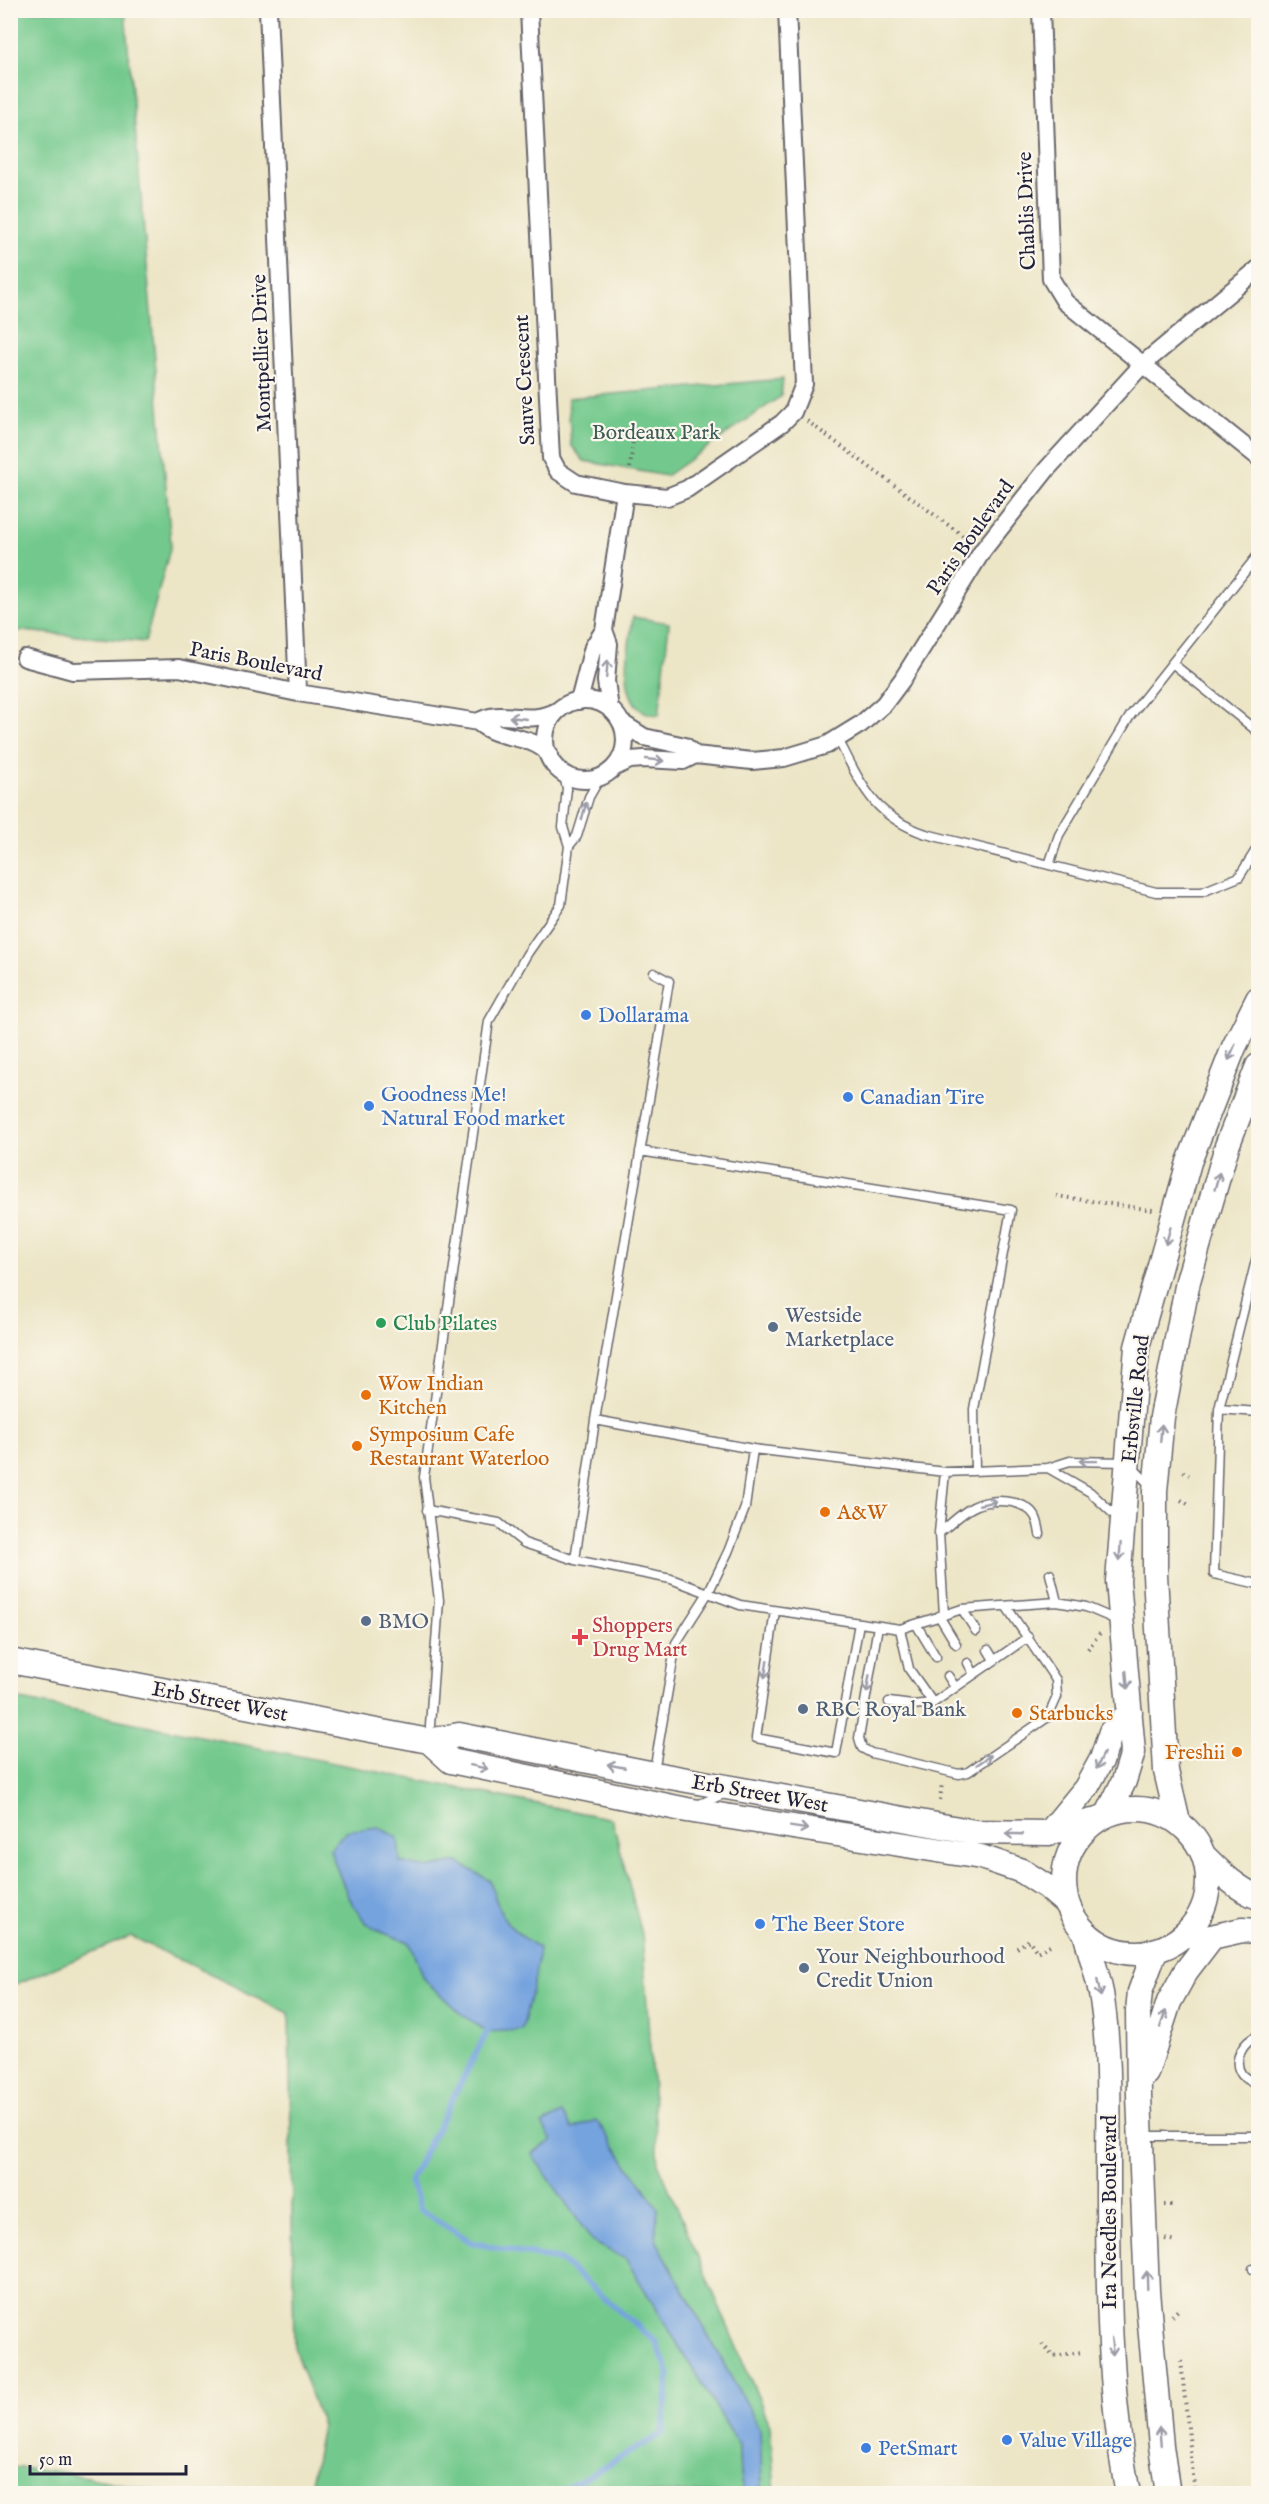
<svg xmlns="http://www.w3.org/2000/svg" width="1269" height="2504" viewBox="0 0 1269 2504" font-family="'IM FELL English',serif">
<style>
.green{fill:#73c98d;stroke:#4a7664;stroke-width:1.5;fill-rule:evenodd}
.water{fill:#75a3de;stroke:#4c628c;stroke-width:1.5}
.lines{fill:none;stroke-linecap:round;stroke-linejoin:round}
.stream{stroke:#75a3de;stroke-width:6}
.lane-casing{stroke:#69666c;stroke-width:11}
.street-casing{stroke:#69666c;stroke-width:20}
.secondary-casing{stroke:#69666c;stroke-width:27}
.path{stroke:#69666c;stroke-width:4;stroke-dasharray:1.5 4.5;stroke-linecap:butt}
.lane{stroke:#fff;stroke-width:8}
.street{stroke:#fff;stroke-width:16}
.secondary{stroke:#fff;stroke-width:24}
.oneway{stroke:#9c9ca7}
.shop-dot{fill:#3f7fe0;stroke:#fbf7ec;stroke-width:2}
.leisure-dot{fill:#2e9e5b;stroke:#fbf7ec;stroke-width:2}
.service-dot{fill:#5c6f8a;stroke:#fbf7ec;stroke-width:2}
.food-dot{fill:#e8710a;stroke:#fbf7ec;stroke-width:2}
.health-dot{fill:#e0444e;stroke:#fbf7ec;stroke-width:2}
.labels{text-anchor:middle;stroke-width:4.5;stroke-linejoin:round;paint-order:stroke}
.street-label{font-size:21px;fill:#22223b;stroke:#fbf7ec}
.park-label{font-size:21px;fill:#3e5c58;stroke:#fbf7ec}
.shop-label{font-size:21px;fill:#366cbe;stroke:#fbf7ec;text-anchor:start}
.service-label{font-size:21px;fill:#4e5e75;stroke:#fbf7ec;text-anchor:start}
.leisure-label{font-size:21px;fill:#27864d;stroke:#fbf7ec;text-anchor:start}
.food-label{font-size:21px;fill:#c56008;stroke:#fbf7ec;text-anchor:start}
.health-label{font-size:21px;fill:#be3a42;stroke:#fbf7ec;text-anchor:start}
</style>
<rect width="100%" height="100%" fill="#fbf7ec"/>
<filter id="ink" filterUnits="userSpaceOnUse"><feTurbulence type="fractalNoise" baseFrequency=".0167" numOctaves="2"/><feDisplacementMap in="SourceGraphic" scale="12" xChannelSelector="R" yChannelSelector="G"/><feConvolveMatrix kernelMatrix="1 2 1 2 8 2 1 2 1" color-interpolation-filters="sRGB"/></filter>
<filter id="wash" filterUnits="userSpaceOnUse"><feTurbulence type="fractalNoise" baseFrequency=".008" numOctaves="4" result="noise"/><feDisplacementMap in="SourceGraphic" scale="24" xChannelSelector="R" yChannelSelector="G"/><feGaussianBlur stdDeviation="1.35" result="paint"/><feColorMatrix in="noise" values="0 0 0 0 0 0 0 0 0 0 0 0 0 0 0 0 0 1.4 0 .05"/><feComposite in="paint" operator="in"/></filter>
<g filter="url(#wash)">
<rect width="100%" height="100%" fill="#ece5c6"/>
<path class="green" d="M10,11H125L171,545L145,642L11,630Z
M783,379L781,396L666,476L584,461L571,445L568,398Z
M633,617L669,623L659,715C654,714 648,714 645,712C616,697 630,642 633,617Z
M11,1698L612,1819L642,1934L658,2163L770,2425L775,2493H762L760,2430L655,2238L658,2208L552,2141L532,2153L593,2242L626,2259L739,2445C740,2462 738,2478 745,2493H309L322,2426L294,2348L289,2013L131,1936L11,1986ZM330,1849L426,1868L458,1862L490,1881C501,1919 505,1927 539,1948L487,2032L460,2013L423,1978L409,1942C398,1937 383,1934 373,1928C352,1914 338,1872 330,1849Z
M10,2467L62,2472L165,2493H11Z"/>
<path class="water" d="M378,1827L398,1838L400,1862L426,1868L458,1862L490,1881C501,1919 505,1927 539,1948L535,1977L522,2030L487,2032L460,2013L423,1978L409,1942C398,1937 383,1934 373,1928C352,1914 338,1872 330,1849L346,1831Z
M562,2113L572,2129L596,2120L658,2208L655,2238L760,2430L762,2493H745C738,2478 740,2462 739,2445L626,2259L593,2242L532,2154L552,2141L542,2124Z"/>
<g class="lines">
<path class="stream" d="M487,2032L410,2180L419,2209L473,2243L560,2260L656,2342L669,2375L663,2433L557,2494"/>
</g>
</g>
<g filter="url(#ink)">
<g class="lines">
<defs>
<path id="lane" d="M1172,663L1258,732
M838,739C862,786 873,816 926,834L1156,892H1202L1239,877L1258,847
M569,846L577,836L589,797L601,776
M1049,865L1059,835L1130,716L1258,555
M640,1151L1011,1210L974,1409L975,1471
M1258,1252L1219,1409L1214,1574L1258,1584
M1219,1409L1258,1412
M595,1420L753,1449L945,1472L1048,1468L1070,1461L1127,1462L1152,1487
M1048,1468L1090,1492L1118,1518
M427,1510L499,1523L524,1543L575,1560L671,1579L740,1605L900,1629L944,1615L939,1533L945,1472
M939,1533C950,1525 961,1513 973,1507C991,1498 1023,1498 1035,1516C1038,1521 1039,1528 1040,1534
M575,1560L595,1420L669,981L654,973
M1050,1574L1057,1602
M962,1609L976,1631
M775,1611L756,1738L836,1753L859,1623
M944,1615L962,1609L1057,1602L1086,1607L1119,1621
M939,1616L956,1644
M916,1624L936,1657
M878,1626L859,1738L862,1748L871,1753L959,1774L968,1772L1048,1717L1057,1697L1056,1680L1006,1606
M900,1629L909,1669L933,1703L1028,1637
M988,1650L994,1660
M968,1663L974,1674
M948,1676L955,1687
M889,1702L912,1705L933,1703
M429,1740L439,1600L424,1477L489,1021L527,954L561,905L569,846L563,827L567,788L563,773
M654,1771L676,1643L708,1593L728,1552L745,1508L753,1449
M697,1805L724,1794
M1258,2036C1244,2041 1231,2060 1242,2075C1245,2078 1251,2081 1254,2084H1258
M1142,2136H1253L1258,2134
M1253,2269H1258"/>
<path id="street" d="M268,10L298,693
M529,10L551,458L558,471L576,483L625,493L667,497L687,489L782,423L793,412L804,384L787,10
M1041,10L1051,279L1065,302L1258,457
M604,630L609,644L606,681L610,709
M25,658L73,671L179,668L298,693L478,722C499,741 530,733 549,754
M545 740a40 40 0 1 1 80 0a40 40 0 1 1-80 0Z
M579,701L593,647L604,630L625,493
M478,722C502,707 526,727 557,711
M622,723L644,737L685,746L695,755
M615,767L630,760L644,759L683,761L695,755L752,761L784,758L827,745L861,724L884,704L902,680L983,550L1047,469L1143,364L1258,269"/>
<path id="secondary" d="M10,1661L429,1741L459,1735L654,1774L975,1832L1049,1833L1092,1821
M429,1741L451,1761L687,1810L981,1857L1022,1871L1047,1887L1068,1905
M1064 1881a72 72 0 1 1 144 0a72 72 0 1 1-144 0Z
M1108,1814L1124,1781L1133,1752L1118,1581L1137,1347L1189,1162L1234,1047L1258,999
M1178,1822L1166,1771L1155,1575V1491L1162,1417L1188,1281L1227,1146L1258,1066
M1049,1833L1086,1788L1102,1759L1111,1732L1130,1712
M1205,1857C1221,1873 1237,1889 1258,1897
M1085,1932C1090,1952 1097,1973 1101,1993C1111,2054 1108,2115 1108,2175C1108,2281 1108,2389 1128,2494
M1198,1940L1242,1930L1258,1931
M1155,1951L1140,1992L1138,2011L1139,2095L1147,2291L1161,2446L1168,2494
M1146,2073L1169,2002L1186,1971L1212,1937"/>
</defs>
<use href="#lane" class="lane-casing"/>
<use href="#street" class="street-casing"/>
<use href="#secondary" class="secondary-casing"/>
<path class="path" d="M807,421L970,541
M630,468L634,432
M1056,1196L1153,1210
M1183,1472L1189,1475
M1181,1500L1188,1504
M1088,1649L1100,1633
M940,1800L942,1783
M1017,1948L1029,1940L1037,1952L1050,1945
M1164,2205H1175
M1165,2239L1176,2241
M1172,2316L1179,2309
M1042,2344L1053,2356L1082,2352
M1181,2361L1195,2494"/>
<use href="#lane" class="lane"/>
<use href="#street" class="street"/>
<use href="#secondary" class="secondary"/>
</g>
<defs><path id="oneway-shaft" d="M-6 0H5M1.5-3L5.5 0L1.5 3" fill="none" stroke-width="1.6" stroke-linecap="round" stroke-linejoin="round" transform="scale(1.5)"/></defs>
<g class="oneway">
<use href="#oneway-shaft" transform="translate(607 669) rotate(-85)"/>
<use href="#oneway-shaft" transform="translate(518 718) rotate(-174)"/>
<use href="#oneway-shaft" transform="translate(655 760) rotate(6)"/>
<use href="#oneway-shaft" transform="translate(584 811) rotate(-75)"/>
<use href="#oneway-shaft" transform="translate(1232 1052) rotate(113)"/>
<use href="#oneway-shaft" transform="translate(1217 1181) rotate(-74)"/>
<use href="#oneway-shaft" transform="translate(1168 1236) rotate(106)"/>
<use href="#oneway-shaft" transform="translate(1161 1433) rotate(-85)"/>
<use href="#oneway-shaft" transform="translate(1088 1461) rotate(-179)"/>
<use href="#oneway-shaft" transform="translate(988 1503) rotate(-11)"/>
<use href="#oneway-shaft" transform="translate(1120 1552) rotate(94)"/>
<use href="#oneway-shaft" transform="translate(766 1669) rotate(99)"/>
<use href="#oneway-shaft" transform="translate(1127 1680) rotate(85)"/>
<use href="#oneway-shaft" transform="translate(868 1684) rotate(99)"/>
<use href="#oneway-shaft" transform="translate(984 1760) rotate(-34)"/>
<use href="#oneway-shaft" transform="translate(1100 1761) rotate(115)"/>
<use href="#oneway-shaft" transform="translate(616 1766) rotate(-169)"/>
<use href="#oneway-shaft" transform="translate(479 1767) rotate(12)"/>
<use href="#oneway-shaft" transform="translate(799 1828) rotate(9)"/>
<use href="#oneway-shaft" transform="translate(1014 1834) rotate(-178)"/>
<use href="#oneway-shaft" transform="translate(1099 1988) rotate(78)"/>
<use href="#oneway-shaft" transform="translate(1163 2019) rotate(-71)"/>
<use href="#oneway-shaft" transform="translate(1147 2280) rotate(-92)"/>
<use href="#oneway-shaft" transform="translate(1112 2347) rotate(85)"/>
<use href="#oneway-shaft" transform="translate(1160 2436) rotate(-95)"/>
</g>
</g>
<g class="shop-dot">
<circle cx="586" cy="1015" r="6"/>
<circle cx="848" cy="1097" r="6"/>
<circle cx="369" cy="1106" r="6"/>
<circle cx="760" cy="1924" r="6"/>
<circle cx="1007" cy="2440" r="6"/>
<circle cx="866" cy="2448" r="6"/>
</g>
<circle class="leisure-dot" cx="381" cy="1323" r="6"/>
<g class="service-dot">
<circle cx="773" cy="1327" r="6"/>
<circle cx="366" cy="1621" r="6"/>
<circle cx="803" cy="1709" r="6"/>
<circle cx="804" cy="1968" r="6"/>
</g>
<g class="food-dot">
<circle cx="366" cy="1395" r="6"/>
<circle cx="357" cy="1446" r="6"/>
<circle cx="825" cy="1512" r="6"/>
<circle cx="1017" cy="1713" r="6"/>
<circle cx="1237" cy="1752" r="6"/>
</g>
<path class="health-dot" d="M577 1628h6v6h6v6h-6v6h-6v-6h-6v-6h6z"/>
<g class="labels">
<g class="street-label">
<text transform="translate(1026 211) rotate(-92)" y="7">Chablis Drive</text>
<text transform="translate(261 353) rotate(-92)" y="7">Montpellier Drive</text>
<text transform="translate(524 380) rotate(-93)" y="7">Sauve Crescent</text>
<text transform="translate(970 537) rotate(-55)" y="7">Paris Boulevard</text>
<text transform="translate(256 661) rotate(11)" y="7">Paris Boulevard</text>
<text transform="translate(1135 1399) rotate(-84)" y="7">Erbsville Road</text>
<text transform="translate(220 1701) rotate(11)" y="7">Erb Street West</text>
<text transform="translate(760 1793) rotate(10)" y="7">Erb Street West</text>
<text transform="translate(1109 2212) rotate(-90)" y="7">Ira Needles Boulevard</text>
</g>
<g class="park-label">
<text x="656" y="439">Bordeaux Park</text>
</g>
<g class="shop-label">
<text x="598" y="1022">Dollarama</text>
<text x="381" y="1101">Goodness Me!<tspan x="381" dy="24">Natural Food market</tspan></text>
<text x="860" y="1104">Canadian Tire</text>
<text x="772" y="1931">The Beer Store</text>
<text x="1019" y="2447">Value Village</text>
<text x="878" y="2455">PetSmart</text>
</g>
<g class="service-label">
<text x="785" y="1322">Westside<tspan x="785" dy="24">Marketplace</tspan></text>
<text x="378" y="1628">BMO</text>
<text x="815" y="1716">RBC Royal Bank</text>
<text x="816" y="1963">Your Neighbourhood<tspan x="816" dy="24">Credit Union</tspan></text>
</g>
<g class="leisure-label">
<text x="393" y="1330">Club Pilates</text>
</g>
<g class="food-label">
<text x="378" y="1390">Wow Indian<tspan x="378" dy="24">Kitchen</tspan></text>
<text x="369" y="1441">Symposium Cafe<tspan x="369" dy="24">Restaurant Waterloo</tspan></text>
<text x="837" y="1519">A&amp;W</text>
<text x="1029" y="1720">Starbucks</text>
<text x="1225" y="1759" text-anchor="end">Freshii</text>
</g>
<g class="health-label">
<text x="592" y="1632">Shoppers<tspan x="592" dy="24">Drug Mart</tspan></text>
</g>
</g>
<rect width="1269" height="2504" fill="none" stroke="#fbf7ec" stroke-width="36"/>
<path d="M30 2465v9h156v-9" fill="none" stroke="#22223b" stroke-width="3"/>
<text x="39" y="2465" font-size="18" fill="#22223b" stroke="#fbf7ec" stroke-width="4.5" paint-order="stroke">50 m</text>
</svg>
